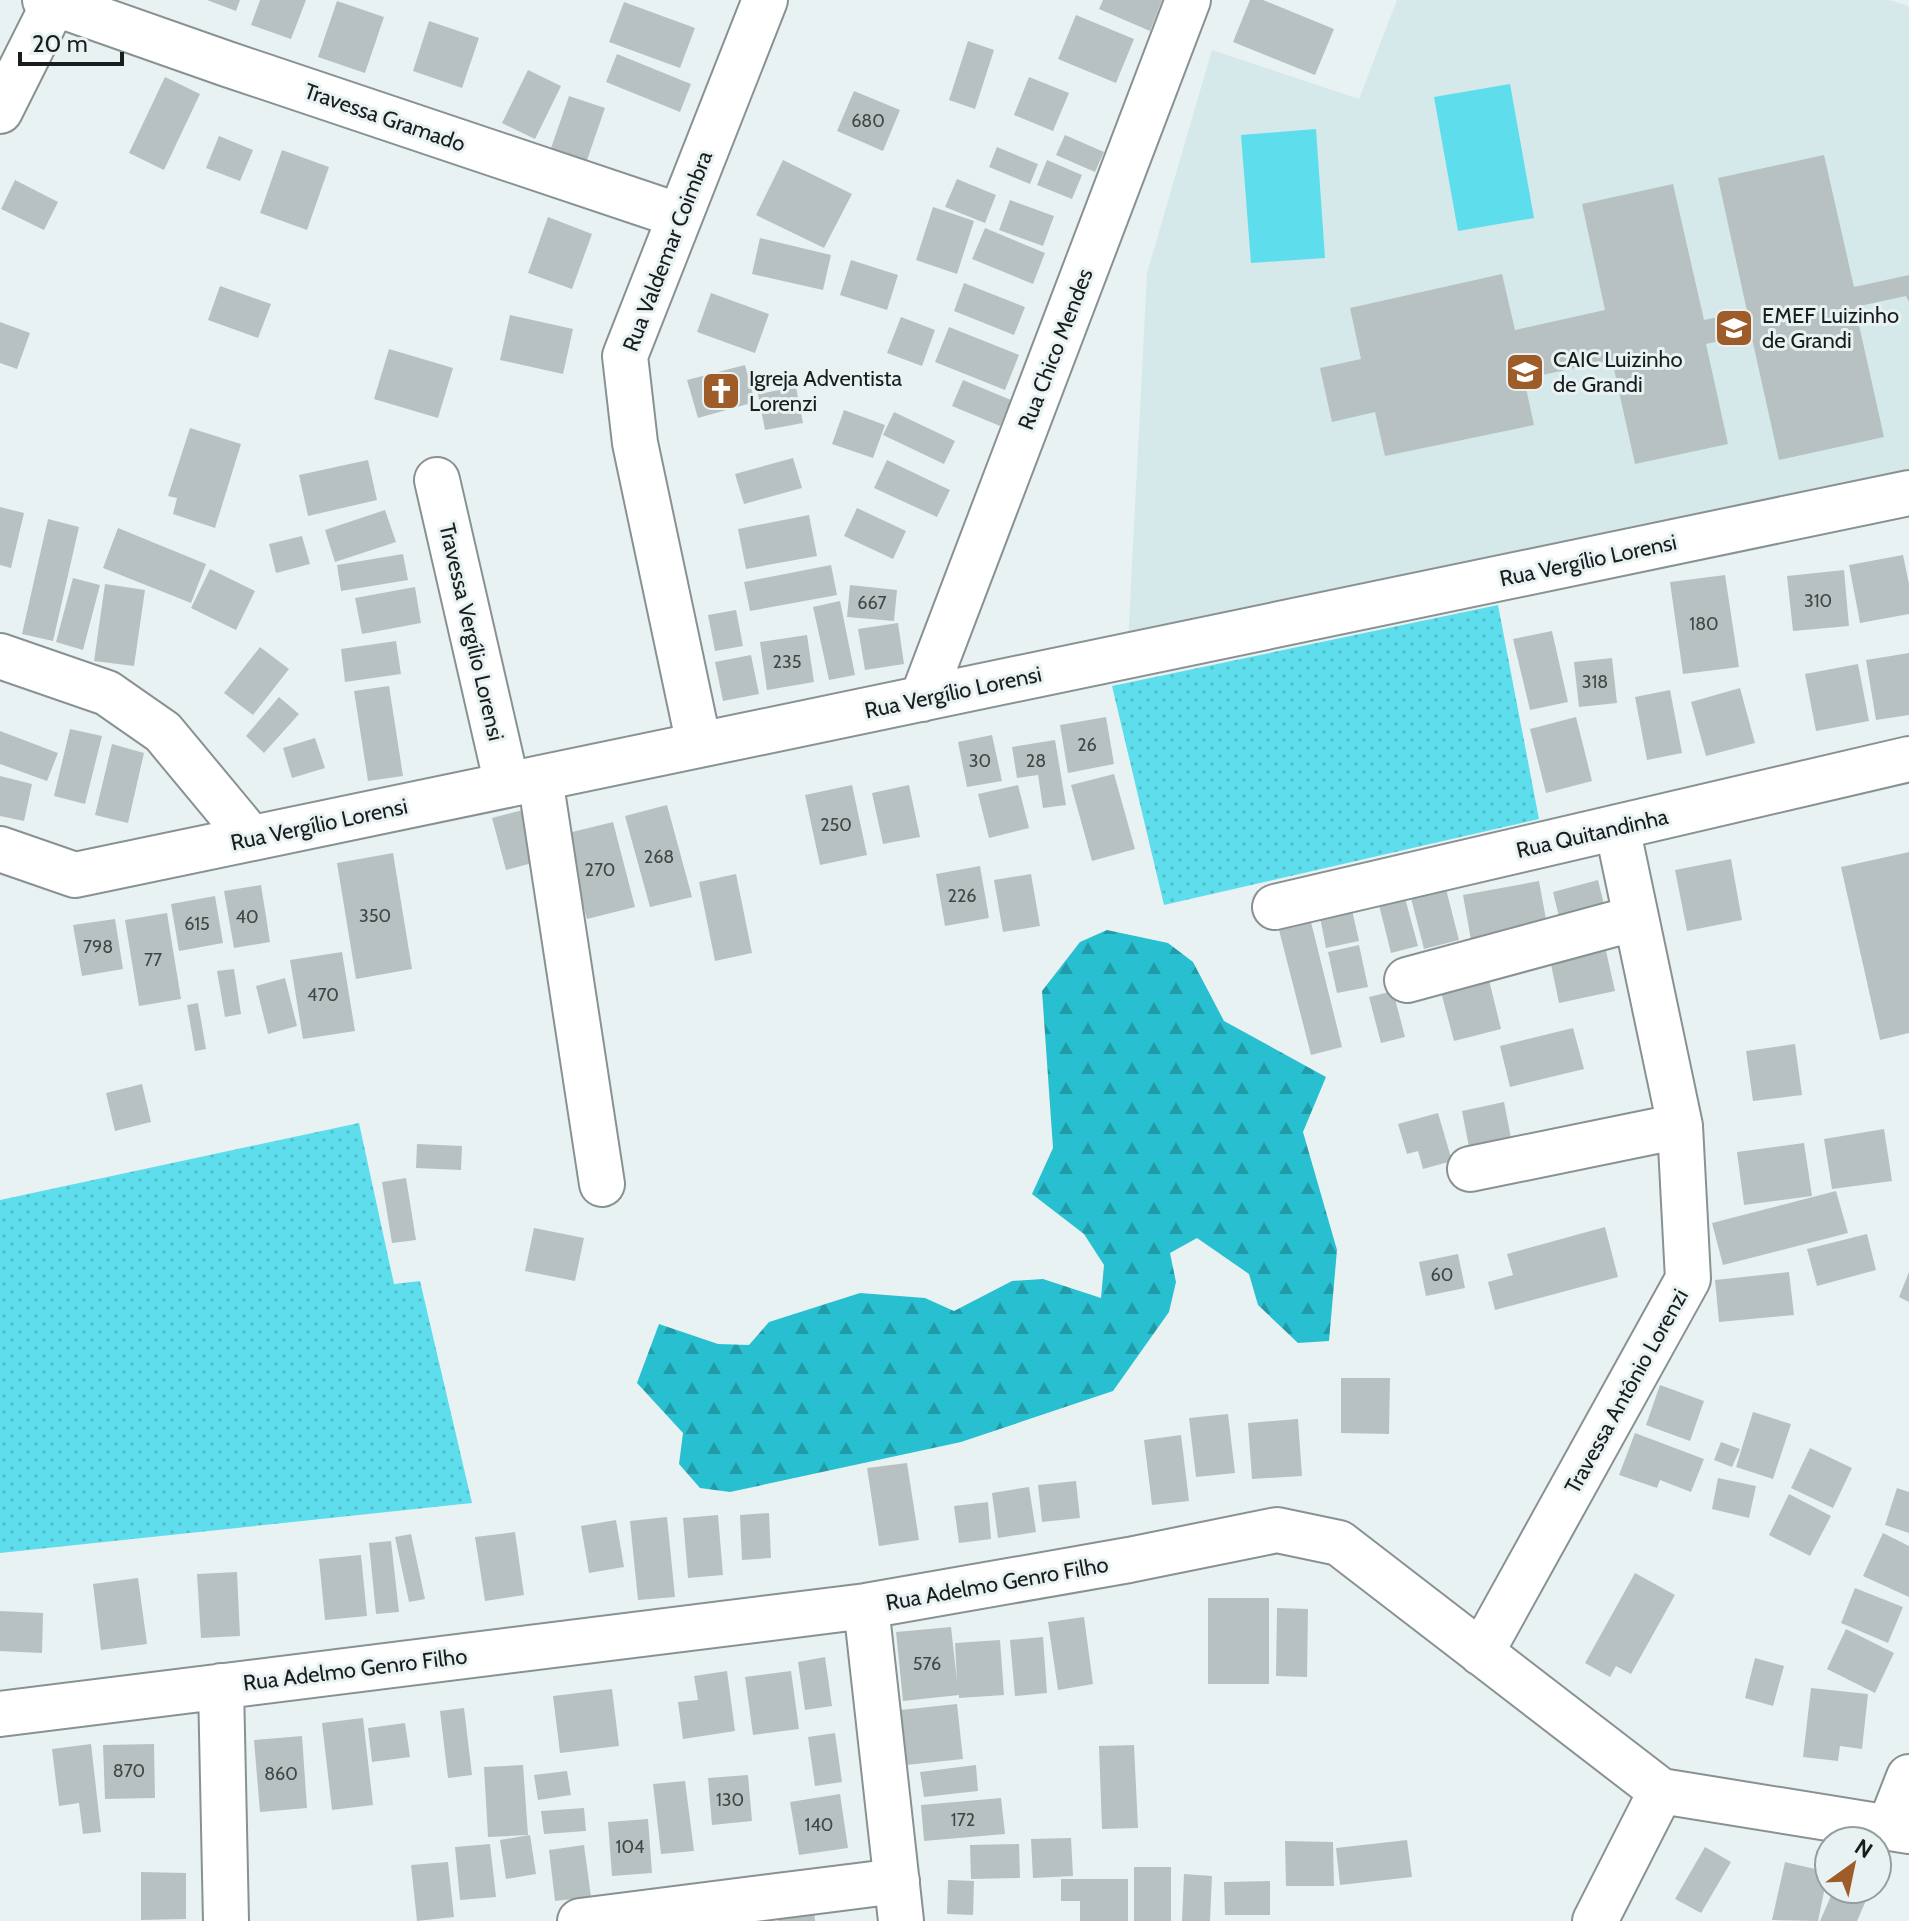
<svg xmlns="http://www.w3.org/2000/svg" width="1909" height="1921" viewBox="0 0 1909 1921" font-family="Cabin,sans-serif">
<style>
.built{fill:#d5e8ea}
.grass{fill:url(#grass-dots)}
.forest{fill:url(#forest-firs)}
.garden{fill:#5edeed}
.building{fill:#b8c1c2}
.lines{fill:none;stroke-linecap:round;stroke-linejoin:round}
.minor-casing{stroke:#899192;stroke-width:48}
.minor{stroke:#fff;stroke-width:44}
.labels{text-anchor:middle;stroke-width:6;stroke-linejoin:round;paint-order:stroke}
.number-label{font-size:18px;fill:#424647}
.street-label{font-size:22px;fill:#1a1d1e;stroke:#e9f2f3}
.poi-label{font-size:22px;fill:#1a1d1e;stroke:#e9f2f3;text-anchor:start}
</style>
<defs>
<pattern id="grass-dots" width="8" height="8" patternUnits="userSpaceOnUse" patternTransform="scale(2)"><rect width="8" height="8" fill="#5edeed"/><path d="M2 2h.1M6 6h.1" fill="none" stroke="#51becb" stroke-width="1.8" stroke-linecap="round"/></pattern>
<pattern id="forest-firs" width="22" height="20" patternUnits="userSpaceOnUse" patternTransform="scale(2)"><rect width="22" height="20" fill="#28c0d0"/><path d="M5 1l3.5 6h-7zM16 11l3.5 6h-7z" fill="#229ba8"/></pattern>
</defs>
<rect width="100%" height="100%" fill="#e9f2f3"/>
<path class="built" d="M1397,0H1889L1909,6V472L1128,643L1147,273L1212,50L1359,99Z"/>
<path class="grass" d="M1498,605L1539,819L1164,905L1112,686Z
M359,1123L394,1284L420,1281L472,1503L0,1553V1200Z"/>
<path class="forest" d="M1107,930L1168,943L1193,962L1224,1021L1326,1077L1303,1132L1337,1250L1329,1341L1298,1343L1258,1305L1249,1274L1197,1238L1170,1253L1176,1282L1169,1312L1113,1391L961,1442L730,1492L700,1488L679,1464L683,1433L637,1383L659,1324L718,1344L749,1345L769,1322L860,1293L925,1298L954,1311L1012,1281L1043,1279L1101,1298L1104,1265L1084,1234L1032,1194L1053,1148L1042,991L1080,942Z"/>
<path class="garden" d="M1510,84L1534,218L1458,231L1434,97Z
M1316,129L1325,258L1251,263L1241,135Z"/>
<path class="building" d="M207,0H240L236,11Z
M260,0H306L291,39L251,25Z
M1103,0H1162L1150,31L1099,9Z
M1250,0H1263L1334,29L1315,75L1233,42Z
M337,1L384,17L365,73L318,57Z
M624,2L695,28L680,68L609,42Z
M1076,15L1134,39L1116,83L1058,59Z
M429,21L479,38L462,88L413,71Z
M968,41L994,50L975,109L949,100Z
M617,54L691,84L680,112L606,82Z
M528,70L561,86L535,139L502,123Z
M165,77L200,94L164,170L129,153Z
M1029,77L1069,93L1053,131L1014,115Z
M854,91L900,110L883,151L837,131Z
M569,96L605,108L585,166L549,154Z
M1065,135L1104,152L1095,172L1056,155Z
M219,136L253,150L240,181L206,168Z
M997,147L1038,164L1030,184L989,167Z
M282,150L329,167L307,230L260,213Z
M1824,155L1854,287L1909,275V302L1906,296L1855,307L1884,437L1779,460L1751,334L1706,344L1728,444L1635,464L1612,360L1524,379L1534,425L1385,456L1375,412L1332,422L1320,368L1361,359L1350,308L1502,274L1515,330L1605,310L1582,204L1673,184L1704,320L1747,311L1718,178Z
M783,160L852,194L824,248L756,215Z
M1047,160L1082,175L1072,199L1037,185Z
M957,179L996,195L985,223L945,207Z
M15,180L58,202L44,230L1,209Z
M1010,200L1054,216L1043,246L999,230Z
M933,207L974,221L957,274L916,260Z
M548,217L592,234L572,289L528,273Z
M985,228L1045,253L1033,284L972,259Z
M760,238L831,255L823,290L752,274Z
M851,260L898,275L887,310L840,295Z
M964,283L1025,307L1014,335L954,311Z
M220,286L271,304L258,338L208,320Z
M711,293L769,314L755,353L697,332Z
M510,315L573,329L563,374L500,360Z
M901,317L935,330L922,366L887,353Z
M0,322L30,333L17,369L0,363Z
M949,327L1019,355L1005,390L935,362Z
M389,349L453,368L438,418L374,399Z
M745,365L755,402L698,418L687,380Z
M963,380L1011,400L1000,426L952,406Z
M796,387L803,423L765,430L758,394Z
M844,410L885,425L873,458L832,444Z
M894,412L955,441L944,464L883,435Z
M190,428L241,444L215,528L173,514L177,498L168,496Z
M793,458L802,488L744,504L735,474Z
M368,460L377,500L308,516L299,475Z
M887,460L950,490L937,517L874,488Z
M0,507L24,513L11,568L0,565Z
M857,508L906,531L893,559L844,536Z
M385,510L396,542L335,562L325,530Z
M809,515L817,556L746,569L738,529Z
M48,519L79,527L53,641L22,634Z
M118,528L206,564L191,603L103,568Z
M302,536L310,564L276,573L269,544Z
M403,554L408,580L341,591L337,565Z
M1903,555L1909,584V614L1860,623L1849,565Z
M831,565L837,595L750,611L744,582Z
M210,569L255,591L236,630L191,608Z
M1844,570L1849,626L1793,631L1787,576Z
M1725,575L1739,667L1683,674L1670,582Z
M73,578L100,585L83,650L56,642Z
M105,584L145,590L134,666L94,661Z
M850,585L897,590L894,621L847,617Z
M415,587L421,623L362,634L355,598Z
M840,601L855,675L829,680L813,607Z
M736,610L743,646L715,651L708,615Z
M898,623L904,664L865,670L858,629Z
M1552,631L1568,702L1530,710L1513,639Z
M807,635L814,682L767,690L760,642Z
M396,641L401,674L345,682L341,649Z
M260,647L289,669L253,715L224,693Z
M1909,653V715L1876,720L1866,660Z
M751,655L759,694L723,701L715,662Z
M1612,658L1617,703L1579,707L1574,662Z
M1858,664L1869,721L1816,731L1805,674Z
M389,686L403,776L368,781L354,691Z
M1740,688L1755,743L1706,756L1691,702Z
M1670,690L1682,753L1647,760L1635,697Z
M279,697L299,714L264,753L246,736Z
M1106,717L1114,764L1068,773L1060,725Z
M1576,717L1592,781L1546,793L1530,729Z
M70,729L102,736L85,804L54,796Z
M0,731L58,753L47,781L0,764Z
M992,735L1002,781L967,787L958,742Z
M315,738L325,768L292,778L283,748Z
M1055,740L1066,805L1043,808L1038,775L1017,778L1012,747Z
M112,744L144,753L128,823L95,815Z
M1114,774L1135,849L1092,861L1071,785Z
M0,776L32,784L24,821L0,816Z
M852,785L867,855L820,865L805,795Z
M909,785L920,837L883,844L872,793Z
M1018,785L1029,828L989,838L978,794Z
M667,805L692,897L650,907L625,816Z
M523,810L536,862L506,870L492,818Z
M613,822L635,907L587,919L564,834Z
M1909,852V1033L1880,1040L1841,867Z
M393,853L412,969L356,979L337,863Z
M1731,859L1742,920L1687,931L1675,870Z
M980,866L989,918L945,926L936,874Z
M736,874L752,953L715,961L699,882Z
M1031,874L1040,926L1003,932L994,880Z
M1598,880L1606,913L1561,925L1553,892Z
M1539,881L1547,925L1471,940L1463,895Z
M261,885L270,942L234,948L224,891Z
M1446,889L1459,940L1424,949L1411,898Z
M215,896L223,943L179,951L171,904Z
M1405,898L1418,946L1391,953L1379,905Z
M1350,901L1359,941L1326,948L1318,907Z
M167,913L181,999L139,1006L125,920Z
M115,919L123,969L82,976L73,925Z
M1311,922L1342,1047L1311,1055L1279,930Z
M1602,933L1615,991L1559,1003L1547,945Z
M1359,945L1368,987L1337,993L1328,952Z
M342,952L355,1031L303,1039L290,960Z
M234,969L241,1014L225,1017L217,971Z
M285,978L297,1026L268,1034L256,986Z
M1489,980L1501,1029L1454,1041L1441,992Z
M1393,991L1405,1037L1381,1043L1369,997Z
M198,1003L206,1049L195,1051L187,1005Z
M1573,1028L1584,1069L1510,1087L1500,1046Z
M1795,1044L1802,1095L1753,1101L1746,1051Z
M142,1084L151,1122L115,1131L106,1093Z
M1504,1102L1511,1138L1469,1147L1462,1111Z
M1438,1113L1452,1161L1423,1169L1418,1151L1407,1154L1398,1124Z
M1884,1129L1892,1181L1832,1189L1824,1139Z
M1804,1143L1812,1196L1744,1205L1737,1152Z
M417,1144L462,1146L461,1170L416,1168Z
M406,1178L416,1240L392,1243L382,1182Z
M1836,1191L1848,1233L1723,1265L1712,1223Z
M1605,1227L1618,1277L1495,1310L1488,1282L1513,1275L1507,1254Z
M534,1228L584,1238L575,1281L525,1271Z
M1867,1234L1876,1270L1817,1286L1807,1249Z
M1458,1254L1465,1288L1426,1296L1419,1262Z
M1789,1272L1794,1315L1719,1322L1715,1280Z
M1909,1272V1302L1899,1297Z
M1341,1378H1390L1389,1434L1341,1433Z
M1660,1385L1704,1401L1690,1441L1646,1425Z
M1753,1412L1791,1424L1773,1479L1736,1467Z
M1228,1414L1235,1473L1196,1477L1189,1418Z
M1298,1419L1302,1476L1252,1479L1248,1423Z
M1635,1433L1704,1459L1691,1492L1660,1480L1657,1488L1619,1475Z
M1181,1435L1189,1501L1152,1505L1144,1440Z
M1721,1442L1740,1449L1732,1467L1714,1460Z
M1810,1448L1852,1468L1833,1508L1791,1488Z
M907,1463L919,1540L879,1546L867,1468Z
M1718,1478L1756,1486L1749,1518L1712,1509Z
M1076,1481L1080,1518L1042,1522L1038,1485Z
M1029,1487L1036,1532L998,1538L992,1493Z
M1897,1488L1909,1492V1533L1885,1525Z
M1789,1494L1831,1516L1810,1556L1769,1535Z
M988,1502L991,1539L959,1543L954,1506Z
M769,1513L771,1558L742,1560L740,1515Z
M718,1515L723,1575L688,1578L683,1518Z
M667,1517L675,1597L638,1600L630,1521Z
M616,1520L624,1567L589,1573L581,1526Z
M515,1532L524,1595L485,1601L475,1537Z
M1883,1533L1909,1546V1597L1863,1576Z
M411,1534L425,1599L409,1602L395,1537Z
M391,1541L399,1612L376,1614L369,1543Z
M361,1555L367,1616L325,1620L319,1559Z
M237,1572L240,1636L201,1638L197,1574Z
M1635,1573L1675,1595L1631,1674L1616,1666L1610,1677L1585,1663Z
M138,1578L147,1644L101,1650L93,1584Z
M1855,1588L1903,1607L1888,1643L1841,1623Z
M1208,1598H1269V1684H1208Z
M1277,1608L1308,1609L1307,1677L1276,1676Z
M0,1611L43,1613L42,1653L0,1651Z
M1084,1617L1093,1684L1058,1690L1048,1622Z
M951,1627L957,1681L955,1643L1000,1640L1004,1695L959,1698V1695L903,1701L896,1632Z
M1846,1629L1894,1653L1875,1693L1827,1669Z
M1043,1637L1047,1693L1015,1696L1010,1640Z
M825,1657L832,1706L805,1710L798,1662Z
M1755,1658L1784,1666L1773,1706L1745,1698Z
M727,1671L735,1731L683,1739L678,1702L698,1700L694,1676Z
M791,1671L799,1729L753,1735L745,1677Z
M1811,1688L1868,1694L1862,1749L1840,1746L1838,1761L1803,1757Z
M612,1689L619,1746L560,1753L553,1696Z
M957,1704L963,1759L906,1765L900,1710Z
M464,1708L472,1775L448,1778L440,1711Z
M363,1718L373,1805L332,1810L322,1723Z
M405,1723L410,1757L372,1762L368,1728Z
M835,1733L842,1782L815,1786L808,1737Z
M302,1736L307,1808L260,1812L254,1740Z
M91,1744L101,1832L83,1834L79,1803L59,1806L52,1749Z
M154,1744L155,1798L105,1799L103,1745Z
M1134,1745L1138,1828L1102,1829L1099,1746Z
M523,1765L528,1835L488,1837L484,1767Z
M976,1765L978,1791L924,1797L920,1772Z
M567,1771L571,1795L538,1800L534,1775Z
M748,1775L752,1821L712,1825L708,1778Z
M685,1781L694,1851L661,1854L653,1784Z
M840,1794L848,1848L799,1855L790,1802Z
M1001,1798L1005,1834L924,1841L921,1805Z
M584,1808L586,1831L544,1834L541,1811Z
M648,1819L652,1873L612,1876L608,1822Z
M530,1835L536,1874L506,1879L500,1840Z
M1071,1838L1073,1876L1033,1878L1031,1839Z
M1407,1840L1412,1877L1340,1885L1336,1848Z
M1285,1841L1333,1842L1334,1886H1286Z
M490,1844L496,1897L460,1900L455,1847Z
M1019,1844L1020,1878L971,1879L970,1845Z
M584,1845L591,1897L555,1901L549,1850Z
M1705,1847L1731,1862L1701,1913L1675,1899Z
M448,1862L454,1917L417,1921L411,1865Z
M1785,1862L1828,1872L1818,1921L1772,1920Z
M1134,1867H1171V1921H1134Z
M141,1872L186,1873V1919L141,1920Z
M1184,1874L1212,1876L1210,1921H1182Z
M1061,1879H1128V1921H1080V1901H1061Z
M948,1880L974,1881L973,1915L947,1914Z
M1270,1881V1915H1225L1224,1882Z
M1834,1889H1871L1857,1921H1820Z
M814,1907L815,1921H778L777,1910Z"/>
<g class="lines">
<defs>
<path id="minor" d="M45,0L227,64L680,216
M0,111L54,3
M437,480L507,785
M0,656L107,693L163,732L251,838
M922,699L1188,0
M699,745L635,443L625,356L765,0
M540,778L602,1184
M0,849L75,875L1909,493
M1275,907L1909,759
M1407,980L1636,918
M1470,1169L1680,1126
M866,1606L901,1921
M1481,1653L1688,1279L1680,1126L1617,827
M221,1686L226,1921
M0,1714L866,1606L1129,1560L1277,1530L1339,1543L1661,1791L1909,1831
M1889,1828L1909,1777
M580,1921L897,1881
M1595,1921L1661,1791"/>
</defs>
<use href="#minor" class="minor-casing"/>
<use href="#minor" class="minor"/>
</g>
<defs>
<symbol id="school-square" viewBox="-11 -11 22 22"><rect x="-9" y="-9" width="18" height="18" rx="4" fill="#9d5c28" stroke="#e9f2f3"/><path d="M0-5L7-2L0 1L-7-2ZM-4 1L0 2.5L4 1V4Q0 6-4 4Z" fill="#fff"/></symbol>
<symbol id="church-square" viewBox="-11 -11 22 22"><rect x="-9" y="-9" width="18" height="18" rx="4" fill="#9d5c28" stroke="#e9f2f3"/><path d="M-1.2-6h2.4v3.5h3.3v2.4h-3.3V6h-2.4V-.1h-3.3v-2.4h3.3Z" fill="#fff"/></symbol>
</defs>
<g fill-rule="evenodd">
<use href="#school-square" x="1712" y="306" width="44" height="44"/>
<use href="#school-square" x="1503" y="350" width="44" height="44"/>
<use href="#church-square" x="699" y="369" width="44" height="44"/>
</g>
<g class="labels">
<g class="number-label">
<text x="868" y="127">680</text>
<text x="1818" y="607">310</text>
<text x="872" y="609">667</text>
<text x="1704" y="630">180</text>
<text x="787" y="668">235</text>
<text x="1595" y="688">318</text>
<text x="1087" y="751">26</text>
<text x="980" y="767">30</text>
<text x="1036" y="767">28</text>
<text x="836" y="831">250</text>
<text x="659" y="863">268</text>
<text x="600" y="876">270</text>
<text x="962" y="902">226</text>
<text x="375" y="922">350</text>
<text x="247" y="923">40</text>
<text x="197" y="930">615</text>
<text x="98" y="953">798</text>
<text x="153" y="966">77</text>
<text x="323" y="1001">470</text>
<text x="1442" y="1281">60</text>
<text x="927" y="1670">576</text>
<text x="129" y="1777">870</text>
<text x="281" y="1780">860</text>
<text x="730" y="1806">130</text>
<text x="963" y="1826">172</text>
<text x="819" y="1831">140</text>
<text x="630" y="1853">104</text>
</g>
<g class="street-label">
<text transform="translate(385 117) rotate(19)" y="8">Travessa Gramado</text>
<text transform="translate(667 251) rotate(-69)" y="8">Rua Valdemar Coimbra</text>
<text transform="translate(1055 349) rotate(-69)" y="8">Rua Chico Mendes</text>
<text transform="translate(1588 560) rotate(-12)" y="8">Rua Vergílio Lorensi</text>
<text transform="translate(472 632) rotate(77)" y="8">Travessa Vergílio Lorensi</text>
<text transform="translate(953 692) rotate(-12)" y="8">Rua Vergílio Lorensi</text>
<text transform="translate(319 824) rotate(-12)" y="8">Rua Vergílio Lorensi</text>
<text transform="translate(1592 833) rotate(-13)" y="8">Rua Quitandinha</text>
<text transform="translate(1626 1391) rotate(-61)" y="8">Travessa Antônio Lorenzi</text>
<text transform="translate(997 1583) rotate(-10)" y="8">Rua Adelmo Genro Filho</text>
<text transform="translate(355 1669) rotate(-7)" y="8">Rua Adelmo Genro Filho</text>
</g>
<g class="poi-label">
<text x="1762" y="323">EMEF Luizinho<tspan x="1762" dy="25">de Grandi</tspan></text>
<text x="1553" y="367">CAIC Luizinho<tspan x="1553" dy="25">de Grandi</tspan></text>
<text x="749" y="386">Igreja Adventista<tspan x="749" dy="25">Lorenzi</tspan></text>
</g>
</g>
<g transform="translate(1853 1865) rotate(33)"><circle r="38" fill="#e9f2f3" stroke="#969d9e" stroke-width="2"/>
<path d="M0-6L14 30L0 20L-14 30Z" fill="#9d5c28"/>
<text y="-12" font-size="22" font-weight="bold" text-anchor="middle" fill="#1a1d1e">N</text>
</g>
<path d="M20 52v12h102v-12" fill="none" stroke="#1a1d1e" stroke-width="4"/>
<text x="32" y="52" font-size="24" fill="#1a1d1e" stroke="#e9f2f3" stroke-width="6" paint-order="stroke">20 m</text>
</svg>
